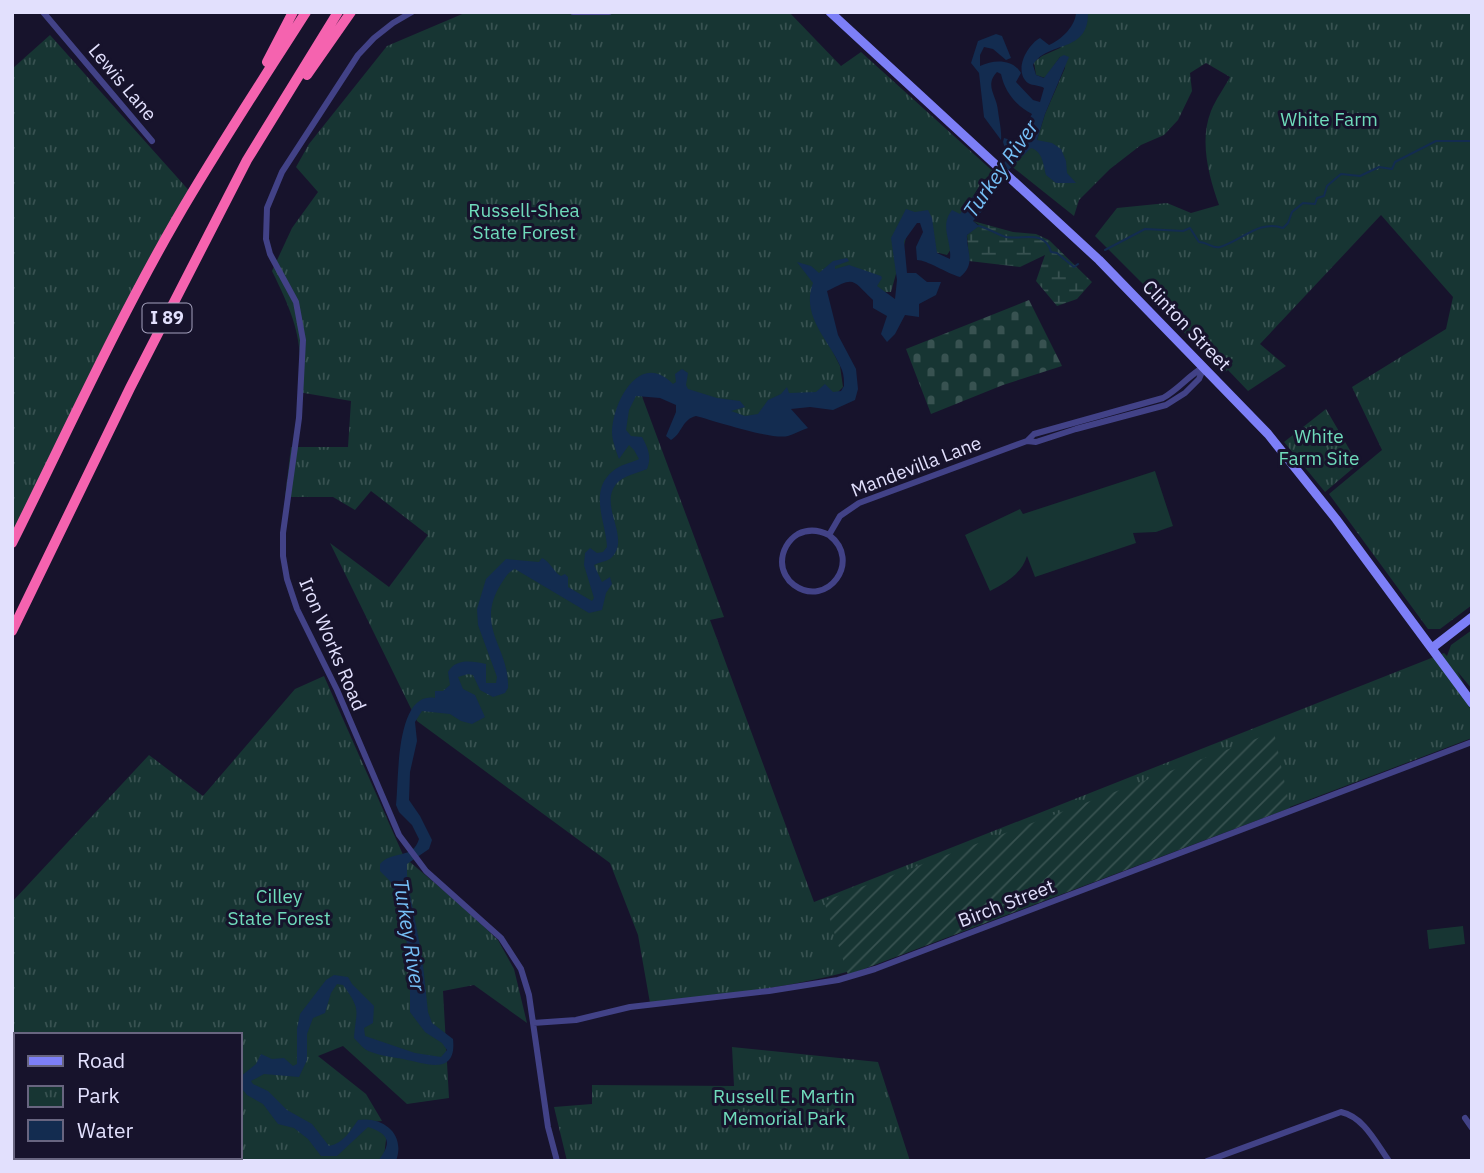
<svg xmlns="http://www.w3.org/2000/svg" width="1484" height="1173" viewBox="0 0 1484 1173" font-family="'IBM Plex Sans',sans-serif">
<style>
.grass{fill:#173533}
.wetland{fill:url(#wetland-marsh)}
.cemetery{fill:url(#cemetery-stones)}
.park{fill:url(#park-tufts);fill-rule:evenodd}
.garden{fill:url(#garden-furrows)}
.water{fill:#132c50}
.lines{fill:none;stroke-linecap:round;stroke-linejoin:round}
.stream{stroke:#132c50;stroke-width:2}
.street{stroke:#424287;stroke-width:6}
.secondary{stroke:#7d7ff7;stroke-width:9}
.highway{stroke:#f563af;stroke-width:10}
.labels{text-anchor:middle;stroke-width:6;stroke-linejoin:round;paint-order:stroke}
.shield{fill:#17132c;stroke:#a5a2be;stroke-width:2}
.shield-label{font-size:18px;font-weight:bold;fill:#e2e0fd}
.street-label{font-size:19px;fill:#e2e0fd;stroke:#17132c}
.park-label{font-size:19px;fill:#6fdbbb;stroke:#17132c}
.water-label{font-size:21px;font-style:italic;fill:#75bff6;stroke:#17132c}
</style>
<defs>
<pattern id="wetland-marsh" width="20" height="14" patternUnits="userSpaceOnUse" patternTransform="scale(1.75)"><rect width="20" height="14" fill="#173533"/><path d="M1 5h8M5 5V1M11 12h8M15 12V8" fill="none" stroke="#385251"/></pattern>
<pattern id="cemetery-stones" width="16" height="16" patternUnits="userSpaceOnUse" patternTransform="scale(1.75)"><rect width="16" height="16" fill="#173533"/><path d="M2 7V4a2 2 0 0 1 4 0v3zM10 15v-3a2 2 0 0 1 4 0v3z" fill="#385251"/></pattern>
<pattern id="park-tufts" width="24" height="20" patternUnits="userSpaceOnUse" patternTransform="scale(1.75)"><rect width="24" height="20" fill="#173533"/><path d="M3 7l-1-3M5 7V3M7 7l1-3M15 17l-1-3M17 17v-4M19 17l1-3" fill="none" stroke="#385251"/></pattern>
<pattern id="garden-furrows" width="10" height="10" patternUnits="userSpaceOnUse" patternTransform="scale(1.75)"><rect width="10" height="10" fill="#173533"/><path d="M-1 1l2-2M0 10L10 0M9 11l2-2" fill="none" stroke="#385251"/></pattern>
</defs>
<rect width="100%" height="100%" fill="#17132c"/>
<path class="grass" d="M1155,471L1173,526L1156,532L1133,533L1136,543L1035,577L1027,556C1022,573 1006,583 990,591L965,535L1020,509L1023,514Z
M1463,926L1465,944L1429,949L1427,930Z"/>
<path class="wetland" d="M973,221L1013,232L1036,234L1049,240L1092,282L1077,299L1057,306L1036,281L1045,255L1020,267L969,261L967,235L979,225Z"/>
<path class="cemetery" d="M1029,300L1062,366L1003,385L931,414L906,349Z"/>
<path class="park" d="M467,12H789L841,66L861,52L996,174L983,180L953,229L951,249L947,255L935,252L933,230L917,221L909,227L891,292H881L869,279L831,276L817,320L840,366L843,387L838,392L758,419L727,414L640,391L724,617L710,620L814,902L1444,653L1447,656L1451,645L1472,630V689L1457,671L1472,699V738L881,962C803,987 731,994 650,1003L638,935L610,863L417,721L330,543L389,587L428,535L371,491L355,510L333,497H285L291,447H348L351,401L298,392C305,342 294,316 272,271L292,228L318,192L296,167L309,144L387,46Z
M1087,12H1472V605L1440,629H1428L1329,494L1382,450L1352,387L1446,329L1453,297L1381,215L1260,344L1286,366L1248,391L1228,370L1224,373L1149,297L1152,293L1095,236L1117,208L1167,203L1191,213L1219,205C1209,177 1199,141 1211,111C1216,99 1224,88 1230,77L1206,63L1190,73L1192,91L1178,120L1164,135L1141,145L1110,169L1079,200L1074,216L1010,165L1037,140L1045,114L1065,68L1060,57L1045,78L1036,75L1034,62L1042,56L1060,48Z
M50,35L193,195L164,244L12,546V69Z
M1326,409L1358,464L1325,492L1284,442Z
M324,676L404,857L462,906L498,940L514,969L527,1023L474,985L443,991L449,1098L407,1104L343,1046L318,1056L366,1094L382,1121L371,1122L387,1132L384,1156L381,1161H12V902L149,755L203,796L295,689ZM16,1035H240V1157H16Z
M732,1047L878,1062L910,1161H567L554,1107L592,1104V1085L734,1086Z"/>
<path class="garden" d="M1274,732L1290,808L848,975L824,901Z"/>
<path class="water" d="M1076,12H1088C1089,54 1048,40 1033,65L1036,75L1044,78L1060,57L1064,55L1069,57L1045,114L1037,140L1052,143L1061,149L1066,161L1067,173L1076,183H1056L1046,175C1043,164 1043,152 1031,148L996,182L997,184L982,211L973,221L979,226L967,235C966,252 977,263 960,277C946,273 927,260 917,260L916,247L923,232L920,223H917L904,241L907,273H916L927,282H941L936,295L919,304V317L905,315L895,334L887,342L881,334L887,316L873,308V300C851,279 856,276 827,291L838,335L856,369L858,389L855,400L833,410L810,407L791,409L808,428C802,430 794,434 788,436C771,440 715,421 696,416C682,419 682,434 671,440L666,436L676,412V405L660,398L636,396L629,410L626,430L631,436L642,437C648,448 652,457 647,469C637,473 623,476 616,484C598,507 633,539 610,559C605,562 599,562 594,565L602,582L610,577L612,584L606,593L602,610L589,613L515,569C508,572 505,578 501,584C474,627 510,648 508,688L505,693L493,697L480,690L473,675L468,674L458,677L463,689L475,695L485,717L472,724L461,721L450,714L422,711L415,722L417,741L410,772L409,800L420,816L432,840L429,849L407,864V879L422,956L428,1012L432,1023L453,1039C457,1076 427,1064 403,1059C393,1057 381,1056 371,1052C364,1050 359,1043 354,1038C356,1009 362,1011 343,985L337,984L331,993L325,1013L313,1018L307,1034V1060L299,1077L264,1074L251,1081L253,1084L268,1091L287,1110L312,1124L329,1146C344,1143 350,1131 358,1120C383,1116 406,1134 396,1161H378C392,1143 390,1134 368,1127L337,1156H321L308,1139L294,1128L278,1124L263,1104L247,1095L243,1090L240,1077L256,1064L261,1054L272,1059L284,1058L293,1066L297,1064V1029L300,1014L326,980L334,975L348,977L352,984L374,1006L373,1023L364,1028L365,1036L415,1053L441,1057L447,1050L442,1043L425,1032L410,1012V966L403,917L392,883L380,871V864C392,850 413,860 419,839L412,825L399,812L396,805C399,780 395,691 435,698V691H443L450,685L448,672C456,658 472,661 486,664V683H496L497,677L478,625L477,609L486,579L506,559L539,562L542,558C551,562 553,572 561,576L565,574L568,577V587L592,601L594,598L584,565L585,553L590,548L597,553L603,552L607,547C606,522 588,491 613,471C619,465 631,463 639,459L634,450L629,445L619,459C616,451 612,440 612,432C613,401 640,350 673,384L676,382L675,374L682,369L688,373L686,385L688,389L717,398L740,401L745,407L731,411L745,416L758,414L768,400L781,394L787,387L789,393L816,392L825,384L833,392L841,391L844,386C844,381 844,375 842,370C831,342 800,317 813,283L797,262L811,266L819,273L833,261L847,258L849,261L835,266V269L849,265L881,276L882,278L877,286L895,299L897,280L891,238L906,209L915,212L928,210L932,218L937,253L950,259C952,240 939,227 952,210L960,214L989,176L991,177C1005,163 1010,162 1003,142L1004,138L1017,142L1032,114C1017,106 1005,93 1001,74L997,72C984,86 997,95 998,111C999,119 1002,132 1001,140L984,117L979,73L971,63L978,41L996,34L1002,36L1011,58L1006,60L993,49L984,47L980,55V66C994,59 1013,59 1021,73L1016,82L1033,100L1040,102L1044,88C1040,85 1033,86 1028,83C1013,71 1027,45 1040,38L1049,45C1061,40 1076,26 1076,12Z"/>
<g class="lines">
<path class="stream" d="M979,226C988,228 998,235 1006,237C1023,240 1045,229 1051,252L1057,253L1074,267L1078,264
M1105,250L1145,229L1183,231L1190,228L1199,242C1207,242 1213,249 1220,247C1241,241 1260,219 1283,228L1288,223L1292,212L1303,203L1315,204L1317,198L1324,196L1327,186L1341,174L1360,176L1379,167L1392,169L1395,162L1436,141H1472"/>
<path class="street" d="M43,12L152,141
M412,12L393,23L374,38L358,55L282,172L267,208L266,239L270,254L296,302L303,340L299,418L283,533V556L287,579L297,609L337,690L399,835L426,871L501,938L521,969L529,995L548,1127L557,1161
M573,12H609
M1027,441L1036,442L1076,429L1166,405L1185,393L1199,379L1204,367
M829,535C819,530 808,529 798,534C788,540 782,551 782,562C782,571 787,580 794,585C827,609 863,561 829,535L840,516L859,503L1027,441L1034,434L1163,398C1179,389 1189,375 1204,367
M533,1023L576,1020L630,1007L769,991L838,980L875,969L1472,742
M1465,1118L1472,1128
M1207,1161L1341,1112C1364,1117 1376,1143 1389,1161"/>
<path class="secondary" d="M830,12L1099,260L1268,434L1336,519L1472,703
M1432,648L1472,617"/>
<path class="highway" d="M267,62L293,12
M307,75L351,12
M12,543C66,435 116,324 176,220C217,149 262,81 306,12
M12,631L130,388L247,160L338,12"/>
</g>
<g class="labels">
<rect class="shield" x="142.5" y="303.5" width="49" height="29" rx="5"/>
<g class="shield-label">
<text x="167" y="324">I 89</text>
</g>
<g class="street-label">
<text transform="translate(123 82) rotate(50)" y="7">Lewis Lane</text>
<text transform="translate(1187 325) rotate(46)" y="7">Clinton Street</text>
<text transform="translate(916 466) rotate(-21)" y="7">Mandevilla Lane</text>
<text transform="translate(333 644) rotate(67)" y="7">Iron Works Road</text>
<text transform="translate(1006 903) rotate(-21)" y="7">Birch Street</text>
</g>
<g class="park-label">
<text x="1329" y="126">White Farm</text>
<text x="524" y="217">Russell-Shea<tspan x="524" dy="22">State Forest</tspan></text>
<text x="1319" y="443">White<tspan x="1319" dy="22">Farm Site</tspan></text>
<text x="279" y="903">Cilley<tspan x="279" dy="22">State Forest</tspan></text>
<text x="784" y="1103">Russell E. Martin<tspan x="784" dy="22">Memorial Park</tspan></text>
</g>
<g class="water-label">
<text transform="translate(1001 169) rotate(-55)" y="7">Turkey River</text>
<text transform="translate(409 935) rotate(81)" y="7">Turkey River</text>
</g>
</g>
<rect width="1484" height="1173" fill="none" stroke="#e2e0fd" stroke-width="28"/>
<rect x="14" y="1033" width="228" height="126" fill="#17132c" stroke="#686580" stroke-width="2"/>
<rect x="28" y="1056" width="35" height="10" fill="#7d7ff7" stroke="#686580" stroke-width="2"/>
<text x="77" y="1068" font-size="21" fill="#e2e0fd">Road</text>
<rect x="28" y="1086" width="35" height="21" fill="url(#park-tufts)" stroke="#686580" stroke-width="2"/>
<text x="77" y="1103" font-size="21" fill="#e2e0fd">Park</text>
<rect x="28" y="1120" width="35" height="21" fill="#132c50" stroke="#686580" stroke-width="2"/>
<text x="77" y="1138" font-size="21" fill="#e2e0fd">Water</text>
</svg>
